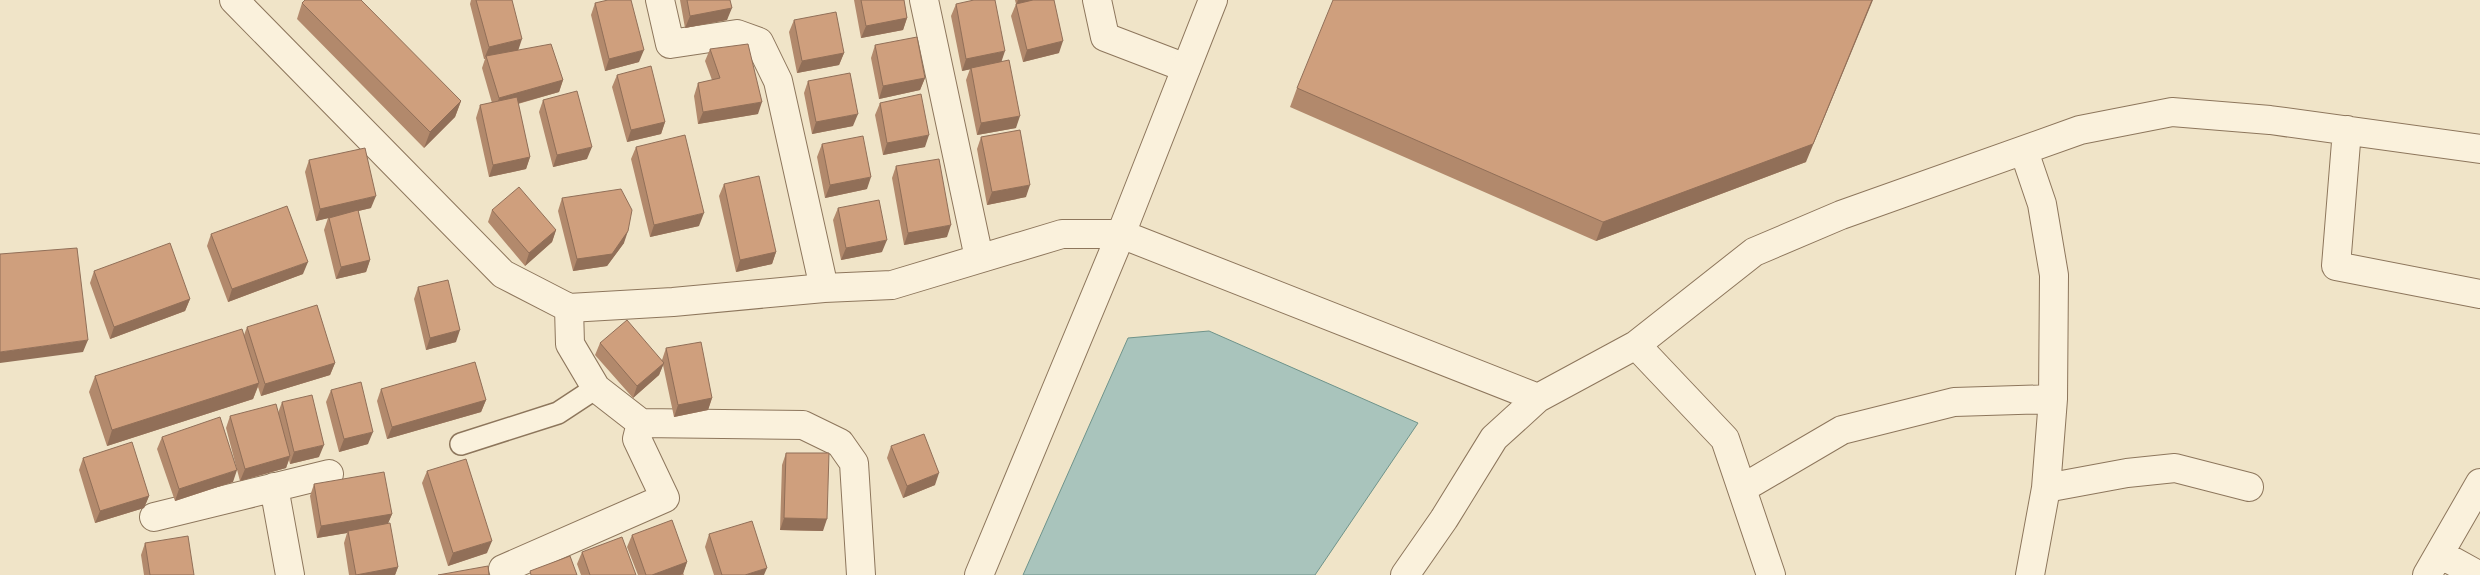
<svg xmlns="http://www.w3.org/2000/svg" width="2480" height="575" viewBox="0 0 2480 575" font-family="'Noto Serif',serif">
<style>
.water{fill:#a9c4bc;stroke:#6f938a}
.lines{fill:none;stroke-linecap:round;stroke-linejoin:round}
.service-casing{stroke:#8d765c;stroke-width:24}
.minor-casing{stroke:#8d765c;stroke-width:30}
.tertiary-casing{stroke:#8d765c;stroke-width:30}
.service{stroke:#faf1dc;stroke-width:21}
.minor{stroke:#faf1dc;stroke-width:28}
.tertiary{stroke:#faf1dc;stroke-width:28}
.wall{fill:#b2896c}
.shaded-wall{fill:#916f58}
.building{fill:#cf9f7d;stroke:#916f58}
</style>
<rect width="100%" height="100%" fill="#f0e4c8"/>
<path class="water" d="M1209,331L1418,423L1315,575H1023L1128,338Z"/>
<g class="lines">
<defs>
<path id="service" d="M461,444L558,413L596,388"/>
<path id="minor" d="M234,0L503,274L569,308L673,302L824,288L892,285L1062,234H1121L1538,398
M660,0L670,44L737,34L759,42L778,81L824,288
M924,0L979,258
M1097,0L1105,37L1186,68
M2347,130L2336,266L2480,294
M2024,151L2042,204L2054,275L2053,399L2046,488L2030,575
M569,308L570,344L596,388L641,423L803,425L840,443L854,463L861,575
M1636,345L1725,439L1771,575
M274,487L290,575
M1743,488L1842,430L1954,402L2053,399
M2046,488L2127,473L2175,468L2249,487
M154,517L329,474
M2440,554L2478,575
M506,575L503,569L665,498L637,439L641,423
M1405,575L1444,519L1494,438L1538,398L1636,345L1754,252L1841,215L2080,130L2172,112L2270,120L2480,149
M2427,575L2480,483"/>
<path id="tertiary" d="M979,575L1121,234L1213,0"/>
</defs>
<use href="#service" class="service-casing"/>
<use href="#minor" class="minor-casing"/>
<use href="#tertiary" class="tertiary-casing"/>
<use href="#service" class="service"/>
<use href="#minor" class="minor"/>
<use href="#tertiary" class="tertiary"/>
</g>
<path class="wall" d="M471,0H512L518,50L563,80L559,92L518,104L530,157L526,169L489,177L476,118L480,105L492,103L482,68L485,59H484L470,4Z
M680,0H730L727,20L685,28Z
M854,0H904L907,18L903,30L861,38Z
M1015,0H1054L1059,53L1023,62L1011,16L1016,4Z
M302,3L461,101L455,117L424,148L297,19Z
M595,3L639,62L605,71L591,15Z
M956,4L1001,62L1016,128L977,135L966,80L970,69L962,71L951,16Z
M794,20L844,53L839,65L797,73L789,32Z
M875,45L925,78L920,90L879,99L871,58Z
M710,49L758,114L698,124L694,96L698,83L712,80L705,61Z
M617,75L665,122L661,134L627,142L612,87Z
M808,81L853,126L812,134L804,93Z
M1297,88L1806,162L1596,241L1290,107Z
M543,100L587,159L553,167L539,112Z
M880,103L925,147L883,155L875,115Z
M981,137L1026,197L987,205L977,149Z
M822,144L867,189L825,198L817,157Z
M636,147L699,226L650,237L631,159Z
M309,160L371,208L358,211L370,260L366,272L336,279L324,230L328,218L316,221L305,172Z
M896,166L947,237L904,245L892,178Z
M724,184L776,252L772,264L736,272L719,196Z
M562,198L624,243L607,266L573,271L558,211Z
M838,208L882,252L841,260L833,220Z
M492,210L556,230L552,242L525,266L488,222Z
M211,234L303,274L228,302L207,246Z
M94,271L190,299L185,311L110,339L90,283Z
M418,287L456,342L426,350L414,299Z
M247,327L335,363L330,375L261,396L258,387L253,399L107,446L89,392L95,376L244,335Z
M600,343L662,360L666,348L712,398L708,410L674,417L663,365L659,375L633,398L595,355Z
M381,389L486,400L481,412L387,439L377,401Z
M331,390L368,444L339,452L326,402Z
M282,402L319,457L290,464L289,460L286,468L240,481L226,428L230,416L278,413Z
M162,437L233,482L175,501L157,449Z
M891,446L935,485L903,498L887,458Z
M786,453L823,531L780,530L782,465Z
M83,458L149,496L144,508L95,523L79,470Z
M427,471L487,553L448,566L422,483Z
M314,484L392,514L388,523L398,567L395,575H349L344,543L347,533L317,538L310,496Z
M709,534L764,575H714L705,547Z
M632,535L687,562L683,573L684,575H638L627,547Z
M145,543L194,575H144L141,555Z
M582,552L636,575H581L577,564Z"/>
<path class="shaded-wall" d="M1018,0H1046L1016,5Z
M1872,0H1873L1806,162L1596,241L1603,222Z
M732,8L727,20L685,28L690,16Z
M907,18L903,30L861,38L866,26Z
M522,39L518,51L486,56L484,59L489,47Z
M1063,41L1059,53L1023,62L1027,50Z
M644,50L639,62L605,71L609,59Z
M1005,51L1001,63L962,71L966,59Z
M844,53L839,65L797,73L802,61Z
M925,78L920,90L879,99L883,86Z
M563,80L559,92L495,110L499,98Z
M461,101L455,117L424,148L430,132Z
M762,102L758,114L698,124L703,112Z
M858,114L853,126L812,134L816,122Z
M1020,116L1016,128L977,135L981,123Z
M665,122L661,134L627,142L631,130Z
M929,135L925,147L883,155L887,143Z
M592,147L587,159L553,167L557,155Z
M530,157L526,169L489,177L493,165Z
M871,177L867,189L825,198L830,185Z
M1030,185L1026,197L987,205L992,192Z
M376,196L371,208L316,221L320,209Z
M704,213L699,226L650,237L654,225Z
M951,225L947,237L904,245L908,233Z
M556,230L552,242L525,266L529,253Z
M628,231L624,243L607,266L573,271L577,259Z
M887,240L882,252L841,260L846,248Z
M776,252L772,264L736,272L740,260Z
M370,260L366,272L336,279L341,267Z
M308,262L303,274L228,302L232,289Z
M190,299L185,311L110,339L114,327Z
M460,330L456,342L426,350L430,338Z
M88,340L83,352L0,363V352Z
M335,363L330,375L261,396L265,384Z
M664,363L659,375L633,398L637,386Z
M259,383L253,399L107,446L112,430Z
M712,398L708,410L674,417L678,405Z
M486,400L481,412L387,439L392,427Z
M373,432L368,444L339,452L344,439Z
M324,445L319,457L290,464L294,452Z
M290,456L286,468L240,481L245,469Z
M237,470L233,482L175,501L179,489Z
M939,473L935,485L903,498L907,486Z
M149,496L144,508L95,523L100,511Z
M392,514L387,526L348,531L347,533L317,538L321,526Z
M784,518L827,519L823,531L780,530Z
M492,541L487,553L448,566L453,553Z
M687,562L683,574L680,575H652Z
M398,567L395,575H356Z
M767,568L764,575H745Z"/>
<path class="building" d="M305,0H361L461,101L430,132L302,3Z
M476,0H512L522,39L489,47Z
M608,0H631L644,50L609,59L595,3Z
M687,0H730L732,8L690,16Z
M861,0H904L907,18L866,26Z
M974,0H995L1005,51L966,59L956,4Z
M1033,0H1054L1063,41L1027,50L1016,4Z
M1333,0H1872L1813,144L1603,222L1297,88Z
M836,12L844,53L802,61L794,20Z
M917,37L925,78L883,86L875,45Z
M551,44L563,80L499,98L486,56Z
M748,44L762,102L703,112L698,83L720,78L710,49Z
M1009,60L1020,116L981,123L971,68Z
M651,66L665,122L631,130L617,75Z
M850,73L858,114L816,122L808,81Z
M577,91L592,147L557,155L543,100Z
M921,94L929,135L887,143L880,103Z
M517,97L530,157L493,165L480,105Z
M1020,130L1030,185L992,192L981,137Z
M685,135L704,213L654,225L636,147Z
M863,136L871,177L830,185L822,144Z
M365,148L376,196L320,209L309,160Z
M939,159L951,225L908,233L896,166Z
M759,176L776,252L740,260L724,184Z
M519,187L556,230L529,253L492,210Z
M621,189L632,210L628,231L612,254L577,259L562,198Z
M879,200L887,240L846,248L838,208Z
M287,206L308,262L232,289L211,234Z
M358,210L370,260L341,267L329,218Z
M170,243L190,299L114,327L94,271Z
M77,248L88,340L0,352V254Z
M448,280L460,330L430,338L418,287Z
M317,305L335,363L265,384L247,327Z
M627,320L664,363L637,386L600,343Z
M242,329L259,383L112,430L95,376Z
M701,342L712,398L678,405L666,348Z
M475,362L486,400L392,427L381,389Z
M361,382L373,432L344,439L331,390Z
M312,395L324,445L294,452L282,402Z
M276,404L290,456L245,469L230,416Z
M220,417L237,470L179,489L162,437Z
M924,434L939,473L907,486L891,446Z
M132,442L149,496L100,511L83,458Z
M786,453H829L827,519L784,518Z
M466,459L492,541L453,553L427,471Z
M384,472L392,514L321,526L314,484Z
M672,520L687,562L652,575H646L632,535Z
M752,521L767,568L745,575H722L709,534Z
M390,523L398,567L356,575L348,531Z
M188,536L194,575H150L145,543Z
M622,537L636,575H590L582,552Z
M570,556L577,575H531L530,571Z
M488,566L489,575H438Z"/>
</svg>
